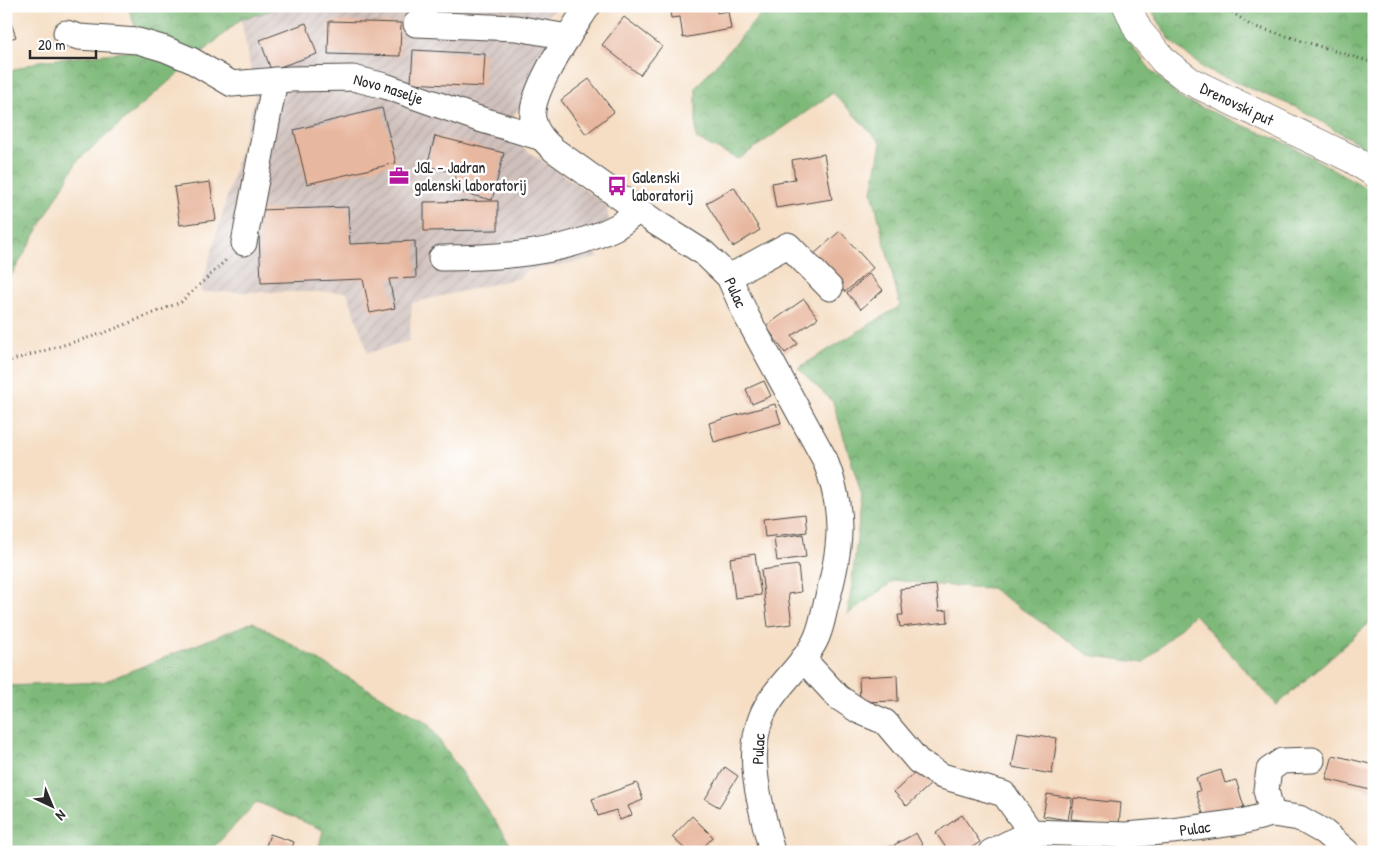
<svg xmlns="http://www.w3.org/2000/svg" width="1380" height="858" viewBox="0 0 1380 858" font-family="'Patrick Hand',sans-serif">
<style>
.industrial{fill:url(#industrial-furrows)}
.forest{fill:url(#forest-crowns);stroke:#547252}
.building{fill:#e8b79f}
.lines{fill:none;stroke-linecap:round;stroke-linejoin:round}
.minor-casing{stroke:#494642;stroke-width:27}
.major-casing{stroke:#494642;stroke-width:29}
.path{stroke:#494642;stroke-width:3;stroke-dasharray:1 4;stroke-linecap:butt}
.minor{stroke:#fff;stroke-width:25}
.major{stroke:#fff;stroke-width:28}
.labels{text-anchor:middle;stroke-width:5;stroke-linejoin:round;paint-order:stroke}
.street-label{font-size:16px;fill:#2b2b2b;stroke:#fff}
.poi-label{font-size:16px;fill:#2b2b2b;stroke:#fff;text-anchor:start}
</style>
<defs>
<pattern id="industrial-furrows" width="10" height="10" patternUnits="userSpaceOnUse" patternTransform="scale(1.25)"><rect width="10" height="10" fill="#cfc0bb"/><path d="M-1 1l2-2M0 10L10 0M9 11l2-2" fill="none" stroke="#b2a5a1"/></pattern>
<pattern id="forest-crowns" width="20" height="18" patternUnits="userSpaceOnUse" patternTransform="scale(1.25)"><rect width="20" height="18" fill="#7eb979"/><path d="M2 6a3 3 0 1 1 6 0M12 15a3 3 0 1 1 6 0" fill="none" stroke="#679763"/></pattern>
</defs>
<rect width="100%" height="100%" fill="#fff"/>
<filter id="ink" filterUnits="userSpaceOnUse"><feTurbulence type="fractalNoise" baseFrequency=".02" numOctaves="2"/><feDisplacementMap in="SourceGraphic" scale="10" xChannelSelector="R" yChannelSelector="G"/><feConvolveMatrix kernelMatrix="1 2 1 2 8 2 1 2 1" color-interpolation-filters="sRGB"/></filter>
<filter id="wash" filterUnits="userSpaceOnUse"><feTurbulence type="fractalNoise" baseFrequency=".0096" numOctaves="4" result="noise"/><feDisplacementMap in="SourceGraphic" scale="20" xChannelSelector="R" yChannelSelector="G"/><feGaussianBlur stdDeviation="1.12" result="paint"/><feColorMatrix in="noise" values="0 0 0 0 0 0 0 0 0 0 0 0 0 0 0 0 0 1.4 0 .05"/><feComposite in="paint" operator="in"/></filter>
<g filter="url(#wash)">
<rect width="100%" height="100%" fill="#f5dec4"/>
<path class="industrial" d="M287,6H561L538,21L548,47L521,106L514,114L522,147L607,205L608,217L621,236L595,245L598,258L526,271L519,278L412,303L409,341L368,353L347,292H200L256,95L241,19Z"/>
<path class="forest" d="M128,6H287L241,19L78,160L6,285V73L39,61L143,50Z
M751,6H1111L1121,32L1151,70L1181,99L1288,144L1374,192V619L1277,705L1194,614L1144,663L1089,655L991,588L936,585L895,580L848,614L862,496L833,402L798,368L900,306L872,191L881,143L833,93L739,159L696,139V87L760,15Z
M1149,6H1374V153L1300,109L1204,69L1170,40Z
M253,622L428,724L516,852H318L323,830L257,802L209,852H6V686L103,682Z"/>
<g id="blocks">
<path class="building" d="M669,6H716L717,13L728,11L731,29L683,38L680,17L671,18Z
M6,9L16,37L6,40Z
M624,17L662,46L640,75L602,45Z
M329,21L401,23L400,56L328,54Z
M306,23L317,54L271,70L260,40Z
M413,50L485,54L483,87L411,83Z
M589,79L614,112L586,134L561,100Z
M382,108L396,163L307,184L294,130Z
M435,136L504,153L492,200L451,190L456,173L427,166Z
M824,154L832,199L776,208L772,183L795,179L792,160Z
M210,182L216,220L180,225L174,187Z
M734,187L760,230L733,247L706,203Z
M498,201V230L424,231V202Z
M348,207L350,244L415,241L416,278L389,279L395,308L370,313L363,279L261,283L258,210Z
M840,231L873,268L845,292L813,255Z
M869,274L883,290L861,309L847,293Z
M804,299L818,318L792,336L798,344L785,353L766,326Z
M764,381L771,396L752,404L746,389Z
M775,404L781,423L714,442L709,423Z
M805,514L807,532L765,537L763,519Z
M803,534L806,557L777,561L774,538Z
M755,554L761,595L735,598L730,558Z
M798,565L801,592L788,594L792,624L768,627L761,570Z
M936,585L939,611L947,610L948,622L900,627L898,615H903L900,589Z
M897,675L898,701L860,702L859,677Z
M1018,732L1057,738L1052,774L1012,767Z
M1333,755L1374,765V791L1326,779Z
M725,767L738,776L719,807L705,799Z
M920,768L933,782L907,806L894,792Z
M1221,770L1225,783L1236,780L1244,807L1205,820L1196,792L1200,791L1196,778Z
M637,783L643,800L628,806L632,815L620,820L616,810L598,816L592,799Z
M1047,794L1072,798L1068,820L1043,816Z
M1074,798L1121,803L1119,824L1071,819Z
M962,815L980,842L965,852H949L936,833Z
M692,816L713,837L699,852H688L672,837Z
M916,833L926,852H897L894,845Z
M270,834L294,842L292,848L304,852H264Z
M892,846L894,852H878V851Z"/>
</g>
</g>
<g filter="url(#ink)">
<use href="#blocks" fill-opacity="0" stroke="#494642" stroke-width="1"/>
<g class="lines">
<defs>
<g id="minor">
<path id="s1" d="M588,6C572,31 529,91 533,119C536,133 544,141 554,150L655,222L704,253L729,277L747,317L825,460C846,514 841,550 826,604C823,616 821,630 815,641C801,669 773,687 761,718C745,759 762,811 772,852"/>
<path d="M416,24L516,28L568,37"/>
<path id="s2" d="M66,33L79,37L138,41L165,49L191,60L232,84L290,79L353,78L385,86L476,118L539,137"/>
<path d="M244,243L275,80"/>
<path d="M441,258C498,258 562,254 614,228C623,224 631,216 638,210"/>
<path d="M729,277L788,245L830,288"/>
<path id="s3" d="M803,659L838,697L859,711L885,722L918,761L942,776L1004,794L1031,832L1126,835L1172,831L1241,822L1272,814L1299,818L1324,832L1347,852"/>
<path d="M1272,814L1266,790L1269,770L1282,761L1312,760"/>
<path d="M991,852L1031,832"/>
</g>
<g id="major">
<path id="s4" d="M1127,6L1138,30L1164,61L1190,81L1352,159L1374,173"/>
</g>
</defs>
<use href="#minor" class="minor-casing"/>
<use href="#major" class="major-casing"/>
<path class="path" d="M1224,6L1250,25L1374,63
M6,362L104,333L181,302L227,259"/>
<use href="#minor" class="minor"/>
<use href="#major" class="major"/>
</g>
</g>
<defs>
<symbol id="office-bare" viewBox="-9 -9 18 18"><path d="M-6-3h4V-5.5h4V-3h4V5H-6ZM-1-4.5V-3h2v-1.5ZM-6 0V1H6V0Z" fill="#b5179e" stroke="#fff" stroke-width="2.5" paint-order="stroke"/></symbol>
<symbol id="bus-bare" viewBox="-9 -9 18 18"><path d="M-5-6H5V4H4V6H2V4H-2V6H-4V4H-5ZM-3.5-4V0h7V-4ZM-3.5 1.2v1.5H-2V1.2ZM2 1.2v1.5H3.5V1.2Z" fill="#b5179e" stroke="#fff" stroke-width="2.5" paint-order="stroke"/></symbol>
</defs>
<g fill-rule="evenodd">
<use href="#office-bare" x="385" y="162" width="28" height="28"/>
<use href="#bus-bare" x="603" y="172" width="28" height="28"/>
</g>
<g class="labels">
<g class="street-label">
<text dy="6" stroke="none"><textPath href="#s2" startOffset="335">Novo naselje</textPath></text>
<text dy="6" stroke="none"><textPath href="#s4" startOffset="152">Drenovski put</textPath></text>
<text dy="6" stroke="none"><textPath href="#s1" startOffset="399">Pulac</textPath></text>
<text transform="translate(758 749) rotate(-87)" y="6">Pulac</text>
<text dy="6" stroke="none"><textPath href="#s3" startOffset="460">Pulac</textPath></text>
</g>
<g class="poi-label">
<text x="414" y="173">JGL - Jadran<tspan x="414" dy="18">galenski laboratorij</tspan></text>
<text x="632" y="183">Galenski<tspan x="632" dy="18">laboratorij</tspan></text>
</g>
</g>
<rect width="1380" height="858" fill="none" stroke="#fff" stroke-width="25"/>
<g transform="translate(52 806) rotate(136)" stroke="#ffffff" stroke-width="4" paint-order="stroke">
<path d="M0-4L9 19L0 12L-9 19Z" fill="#2b2b2b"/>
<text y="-8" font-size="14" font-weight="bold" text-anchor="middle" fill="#2b2b2b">N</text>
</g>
<path d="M30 50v8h66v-8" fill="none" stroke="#2b2b2b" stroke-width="2.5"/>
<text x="38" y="50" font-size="15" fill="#2b2b2b" stroke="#ffffff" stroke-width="4" paint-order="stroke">20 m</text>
</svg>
